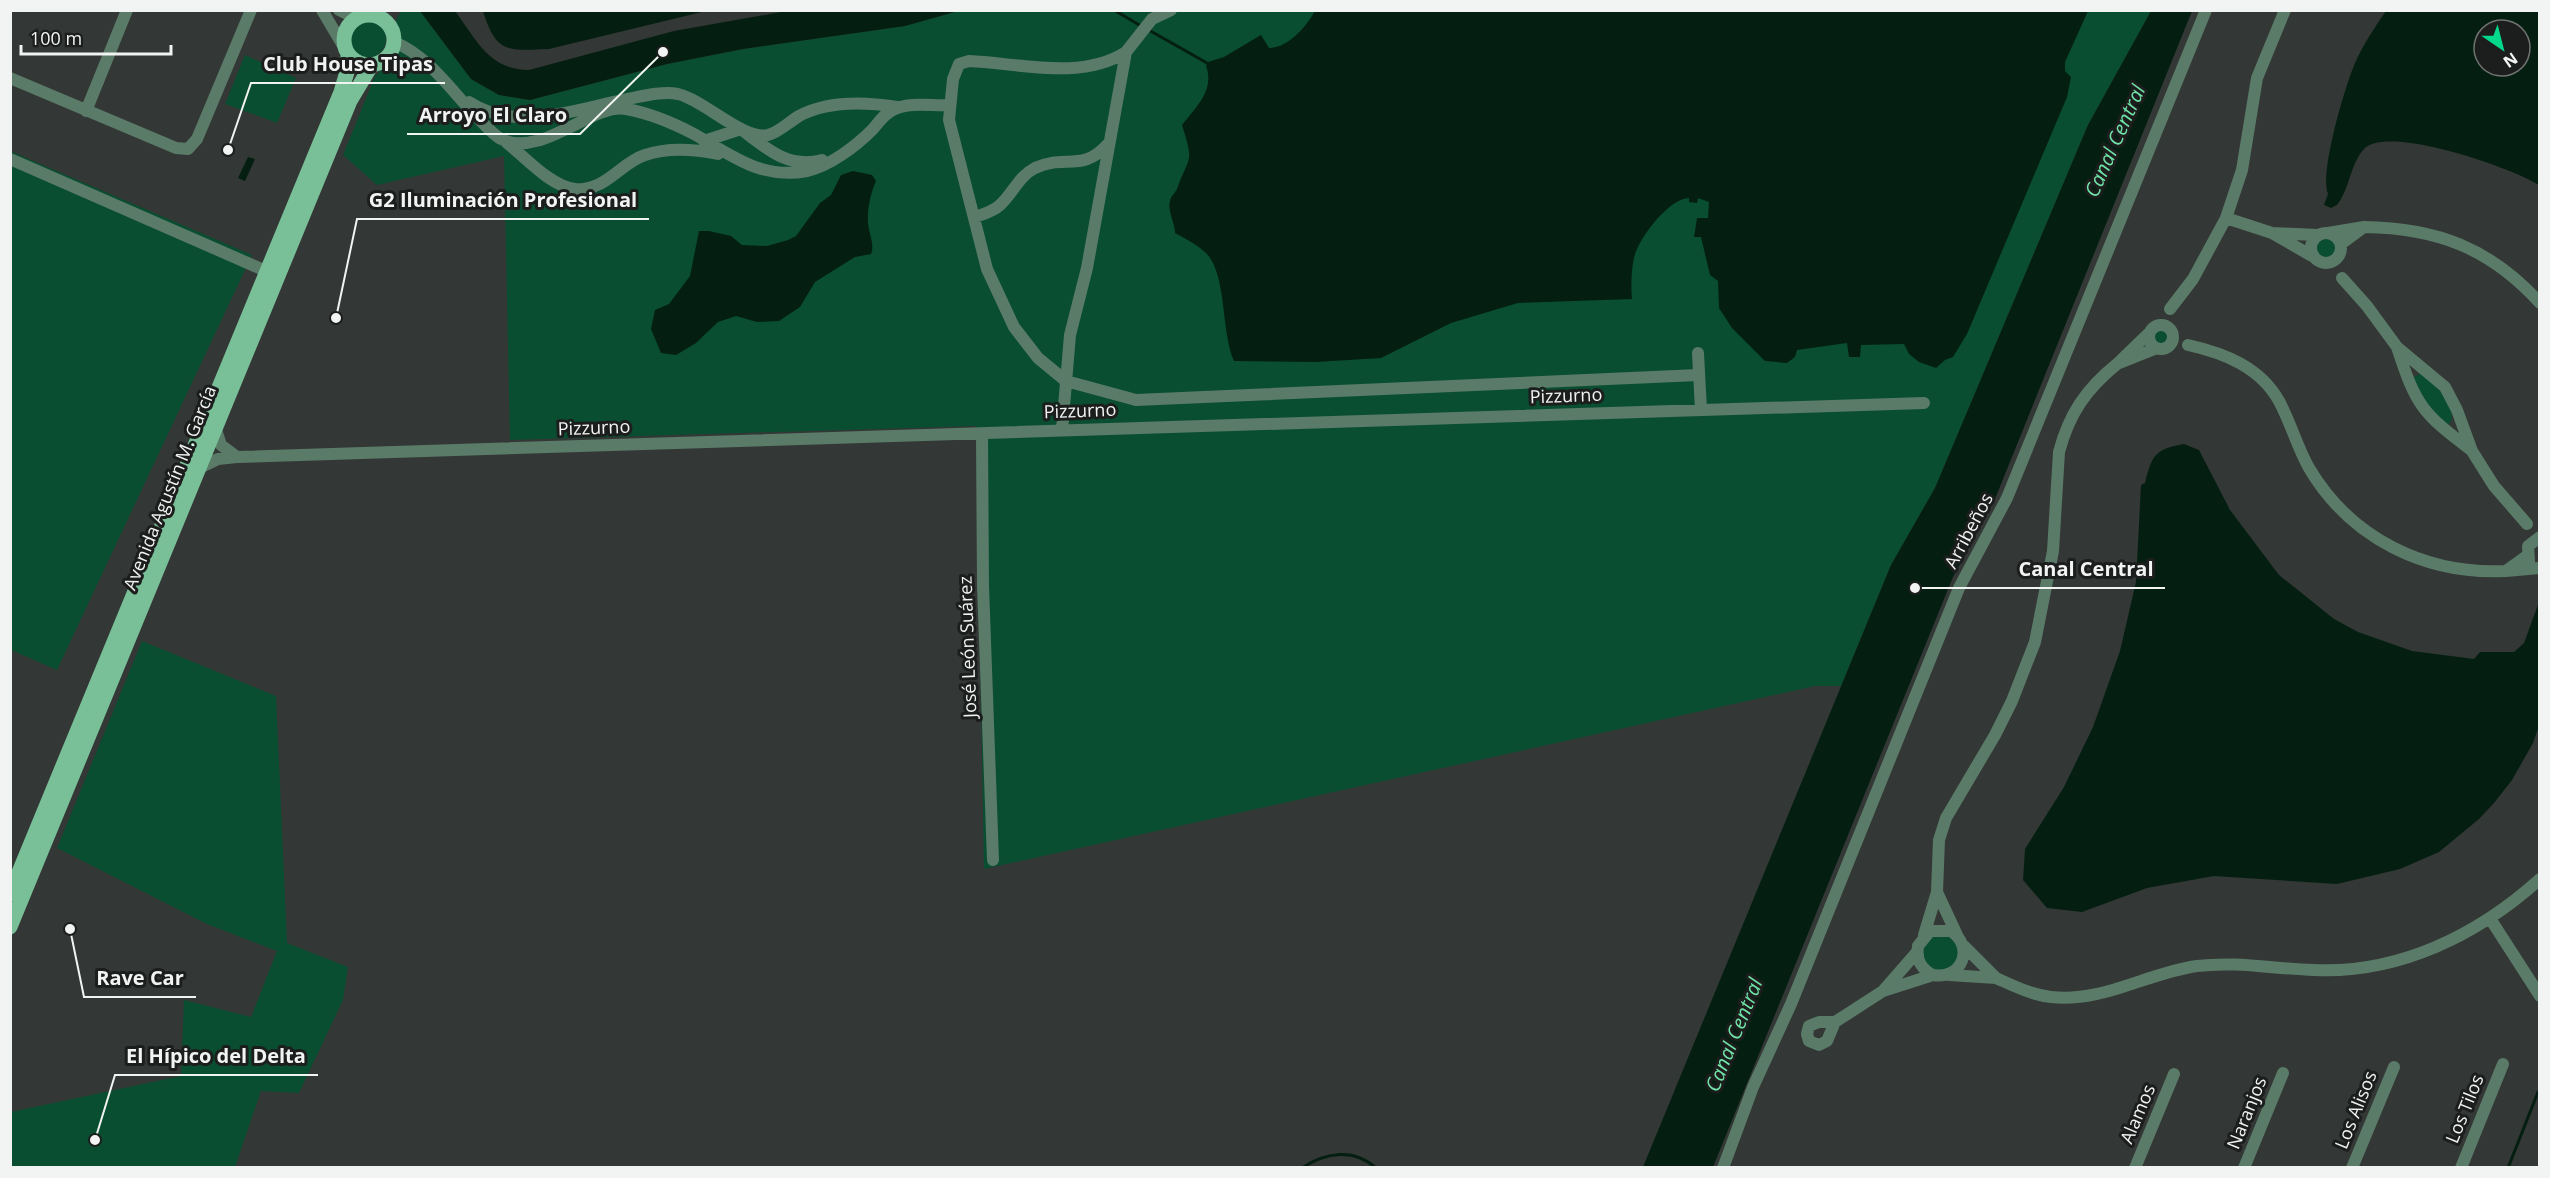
<svg xmlns="http://www.w3.org/2000/svg" width="2550" height="1178" viewBox="0 0 2550 1178" font-family="'Open Sans',sans-serif">
<style>
.green{fill:#094e30}
.water{fill:#041f12;fill-rule:evenodd}
.lines{fill:none;stroke-linecap:round;stroke-linejoin:round}
.stream{stroke:#041f12;stroke-width:3}
.minor{stroke:#5a7b68;stroke-width:12}
.major{stroke:#79bf98;stroke-width:15}
.labels{text-anchor:middle;stroke-width:6;stroke-linejoin:round;paint-order:stroke}
.street-label{font-size:18px;fill:#f1f4f2;stroke:#1c1e1d}
.water-label{font-size:20px;font-style:italic;fill:#70e4a8;stroke:#1c1e1d}
.leader{fill:none;stroke:#f1f4f2;stroke-width:2}
.callout-dot{fill:#f1f4f2;stroke:#1c1e1d;stroke-width:2}
.callout-label{font-size:20px;text-anchor:middle;font-weight:bold;fill:#f1f4f2;stroke:#1c1e1d;stroke-width:6;stroke-linejoin:round;paint-order:stroke}
</style>
<rect width="100%" height="100%" fill="#333735"/>
<path class="green" d="M401,11H420L471,79L499,95L530,100L667,64L743,49L905,26L958,11H2151L2088,125L1935,488L1891,565L1841,686H1815L984,869L976,426L510,440L504,156L377,185L343,155L375,76L397,56L401,42L396,20Z
M348 39a19 19 0 1 1 38 0a19 19 0 1 1-38 0Z
M245,55L296,78L277,123L225,104Z
M10,151L252,255L57,670L11,650Z
M2313 247a12 12 0 1 1 24 0a12 12 0 1 1-24 0Z
M2152 336a9 9 0 1 1 18 0a9 9 0 1 1-18 0Z
M2419,374C2433,376 2459,409 2450,423L2446,425L2436,421L2413,378Z
M142,641L276,696L287,943L348,967L343,1000L299,1093L261,1091L235,1167H11V1112L181,1076L184,1000L251,1017L277,951L207,924L57,848Z
M1946,933L1958,947V959L1949,970L1935,972L1923,964V939Z"/>
<path class="water" d="M420,11H455C476,39 489,70 529,70L674,31L787,11H958L905,26L743,49L667,64L530,100L499,95L471,79Z
M483,11V10L706,11L549,49C507,51 496,53 483,11Z
M1315,11V10L2088,11L2065,62V71L2071,77L2067,97L1967,334L1953,357L1945,360L1936,368L1919,362L1909,354L1904,344L1861,345L1860,357H1849L1847,343L1797,350L1795,357L1787,363L1765,361L1732,328L1719,308L1718,281L1710,275L1701,237H1694L1697,218H1708L1709,202L1698,198L1697,203L1689,202V198C1669,198 1638,239 1634,258C1631,271 1631,288 1632,299L1518,303L1451,323L1381,358L1316,362L1234,361C1221,333 1227,276 1207,254C1198,245 1186,239 1175,233C1175,223 1167,210 1170,201C1171,196 1175,193 1177,189C1190,154 1194,164 1182,125C1196,107 1215,90 1206,66L1208,62L1224,57L1261,35L1269,48C1288,48 1306,27 1315,11Z
M2151,11H2192L1995,499L1953,577L1713,1167H1643L1891,565L1935,488L2088,125Z
M2386,11H2539V185C2513,168 2390,125 2365,148C2350,163 2350,189 2337,205L2331,208L2324,205L2328,194C2319,174 2345,86 2355,63C2363,45 2375,27 2386,11ZM2484,30H2520V66H2484Z
M248,157L255,159L245,181L238,178Z
M853,171L872,175L876,181C871,192 867,209 868,223C869,234 875,245 871,254L855,257L815,282L800,307L779,321L757,322L736,316L718,322L696,343L676,355L661,353L651,329L655,310L669,304L690,276L699,231H709L731,236L742,245L767,246L788,240L796,236L820,203L831,195L841,175Z
M2184,444L2199,450L2230,510L2279,575L2334,619L2358,632L2412,651L2474,659L2480,652H2514L2524,643L2539,602L2540,723L2533,743L2512,780L2494,803L2479,819L2439,852L2400,869L2337,884L2214,876L2147,888L2082,912L2047,908L2023,880L2025,849L2064,787L2093,727L2120,651L2136,582L2141,485L2145,483C2152,455 2155,449 2184,444Z"/>
<g class="lines">
<path class="stream" d="M1114,10L1141,26
M1147,29L1207,63
M1302,1168C1326,1152 1354,1148 1376,1168
M2508,1168L2538,1092"/>
<path class="minor" d="M322,10L345,49
M339,10L349,15L360,16
M394,42C429,56 452,92 478,118C485,125 492,134 501,139C541,159 592,103 626,109C649,113 673,123 694,134C731,155 761,180 807,171C830,166 856,146 872,130C879,122 885,113 895,109C910,102 933,106 949,105
M1126,52C1081,81 1018,63 969,61L959,64L953,79L949,120L987,269L1014,327L1038,358L1066,381L1136,400L1698,375
M10,78L176,148L188,149L197,139L251,10
M469,102C517,133 576,109 628,99C643,96 662,91 678,94C704,100 744,141 768,135C778,133 789,122 799,116C827,101 866,102 897,107
M86,111L127,10
M704,141L741,129C767,149 788,169 822,160
M506,142C525,157 550,186 575,189C605,192 620,163 645,155C668,147 694,149 718,154
M10,159L266,271
M975,217C984,214 994,211 1000,205C1013,193 1019,176 1035,168C1065,154 1082,173 1108,144
M2226,218L2272,233
M2364,227C2437,228 2490,248 2540,303
M2311 248a15 15 0 1 1 30 0a15 15 0 1 1-30 0Z
M2328,233L2364,227L2341,244
M2312,256L2272,233L2317,235
M2342,278L2367,306L2397,347L2445,387L2457,410L2472,451L2494,486L2527,524
M2170,309L2193,279L2226,218L2242,170L2257,78L2285,10
M2149 337a12 12 0 1 1 24 0a12 12 0 1 1-24 0Z
M2149,333L2117,364L2157,348
M2188,345C2224,353 2260,367 2279,401C2291,423 2297,447 2309,468C2351,539 2426,575 2506,571
M2397,347C2416,406 2422,413 2471,450
M1698,353L1701,410
M215,427L221,445L237,457
M1062,430L1070,335L1087,268L1126,52L1152,19L1171,10
M982,434L983,586L993,860
M199,468L218,459L237,457L1924,403
M2527,556L2506,571L2539,568
M2529,561L2528,546L2540,537
M1937,892L1939,840L1946,818L1995,735L2012,701L2035,642L2053,551L2059,452C2069,414 2086,389 2117,364
M2491,920L2540,996
M1924,935L1937,892L1957,935
M1917,952L1883,991L1933,975C1962,980 1975,947 1951,931H1930L1918,946C1916,960 1921,969 1933,975
M1949,975L1996,978L1964,946
M1996,978C2014,986 2032,995 2051,997C2102,1003 2147,973 2197,966C2237,961 2274,969 2314,970C2399,974 2478,935 2540,879
M1819,1022H1835L1827,1041L1819,1045L1809,1041L1807,1034L1809,1026Z
M1835,1022L1883,991
M1723,1168L1753,1087L1791,1004L1959,588L2007,498L2206,10
M2135,1168L2174,1074
M2244,1168L2283,1073
M2352,1168L2394,1067
M2461,1168L2503,1064"/>
<path class="major" d="M344 40a25 25 0 1 1 50 0a25 25 0 1 1-50 0Z
M10,894L341,92L347,72L348,56
M10,927L350,101L371,66"/>
</g>
<g class="labels">
<g class="street-label">
<text transform="translate(1566 396) rotate(-2)" y="6">Pizzurno</text>
<text transform="translate(1080 411) rotate(-2)" y="6">Pizzurno</text>
<text transform="translate(594 428) rotate(-2)" y="6">Pizzurno</text>
<text transform="translate(170 488) rotate(-68)" y="6">Avenida Agustín M. García</text>
<text transform="translate(1969 531) rotate(-62)" y="6">Arribeños</text>
<text transform="translate(968 647) rotate(-92)" y="6">José León Suárez</text>
<text transform="translate(2465 1109) rotate(-68)" y="6">Los Tilos</text>
<text transform="translate(2356 1110) rotate(-68)" y="6">Los Alisos</text>
<text transform="translate(2247 1113) rotate(-68)" y="6">Naranjos</text>
<text transform="translate(2138 1114) rotate(-67)" y="6">Alamos</text>
</g>
<g class="water-label">
<text transform="translate(2115 141) rotate(-66)" y="7">Canal Central</text>
<text transform="translate(1734 1035) rotate(-68)" y="7">Canal Central</text>
</g>
</g>
<path class="leader" d="M228 150L251 83H445M663 52L580 134H407M336 318L357 219H649M1915 588L2006 588H2165M70 929L84 997H196M95 1140L115 1075H318"/>
<g class="callout-dot">
<circle cx="228" cy="150" r="6"/>
<circle cx="663" cy="52" r="6"/>
<circle cx="336" cy="318" r="6"/>
<circle cx="1915" cy="588" r="6"/>
<circle cx="70" cy="929" r="6"/>
<circle cx="95" cy="1140" r="6"/>
</g>
<g class="callout-label">
<text x="348" y="71">Club House Tipas</text>
<text x="493" y="122">Arroyo El Claro</text>
<text x="503" y="207">G2 Iluminación Profesional</text>
<text x="2086" y="576">Canal Central</text>
<text x="140" y="985">Rave Car</text>
<text x="216" y="1063">El Hípico del Delta</text>
</g>
<rect width="2550" height="1178" fill="none" stroke="#f1f4f2" stroke-width="24"/>
<g transform="translate(2502 48) rotate(145)"><circle r="28" fill="#1c1e1d" stroke="#717472" stroke-width="1.5"/>
<path d="M0-4.5L10 22L0 15L-10 22Z" fill="#04d98b"/>
<text y="-9" font-size="16" font-weight="bold" text-anchor="middle" fill="#f1f4f2">N</text>
</g>
<path d="M21 45v9h150v-9" fill="none" stroke="#f1f4f2" stroke-width="3"/>
<text x="30" y="45" font-size="18" fill="#f1f4f2" stroke="#1c1e1d" stroke-width="4.5" paint-order="stroke">100 m</text>
</svg>
